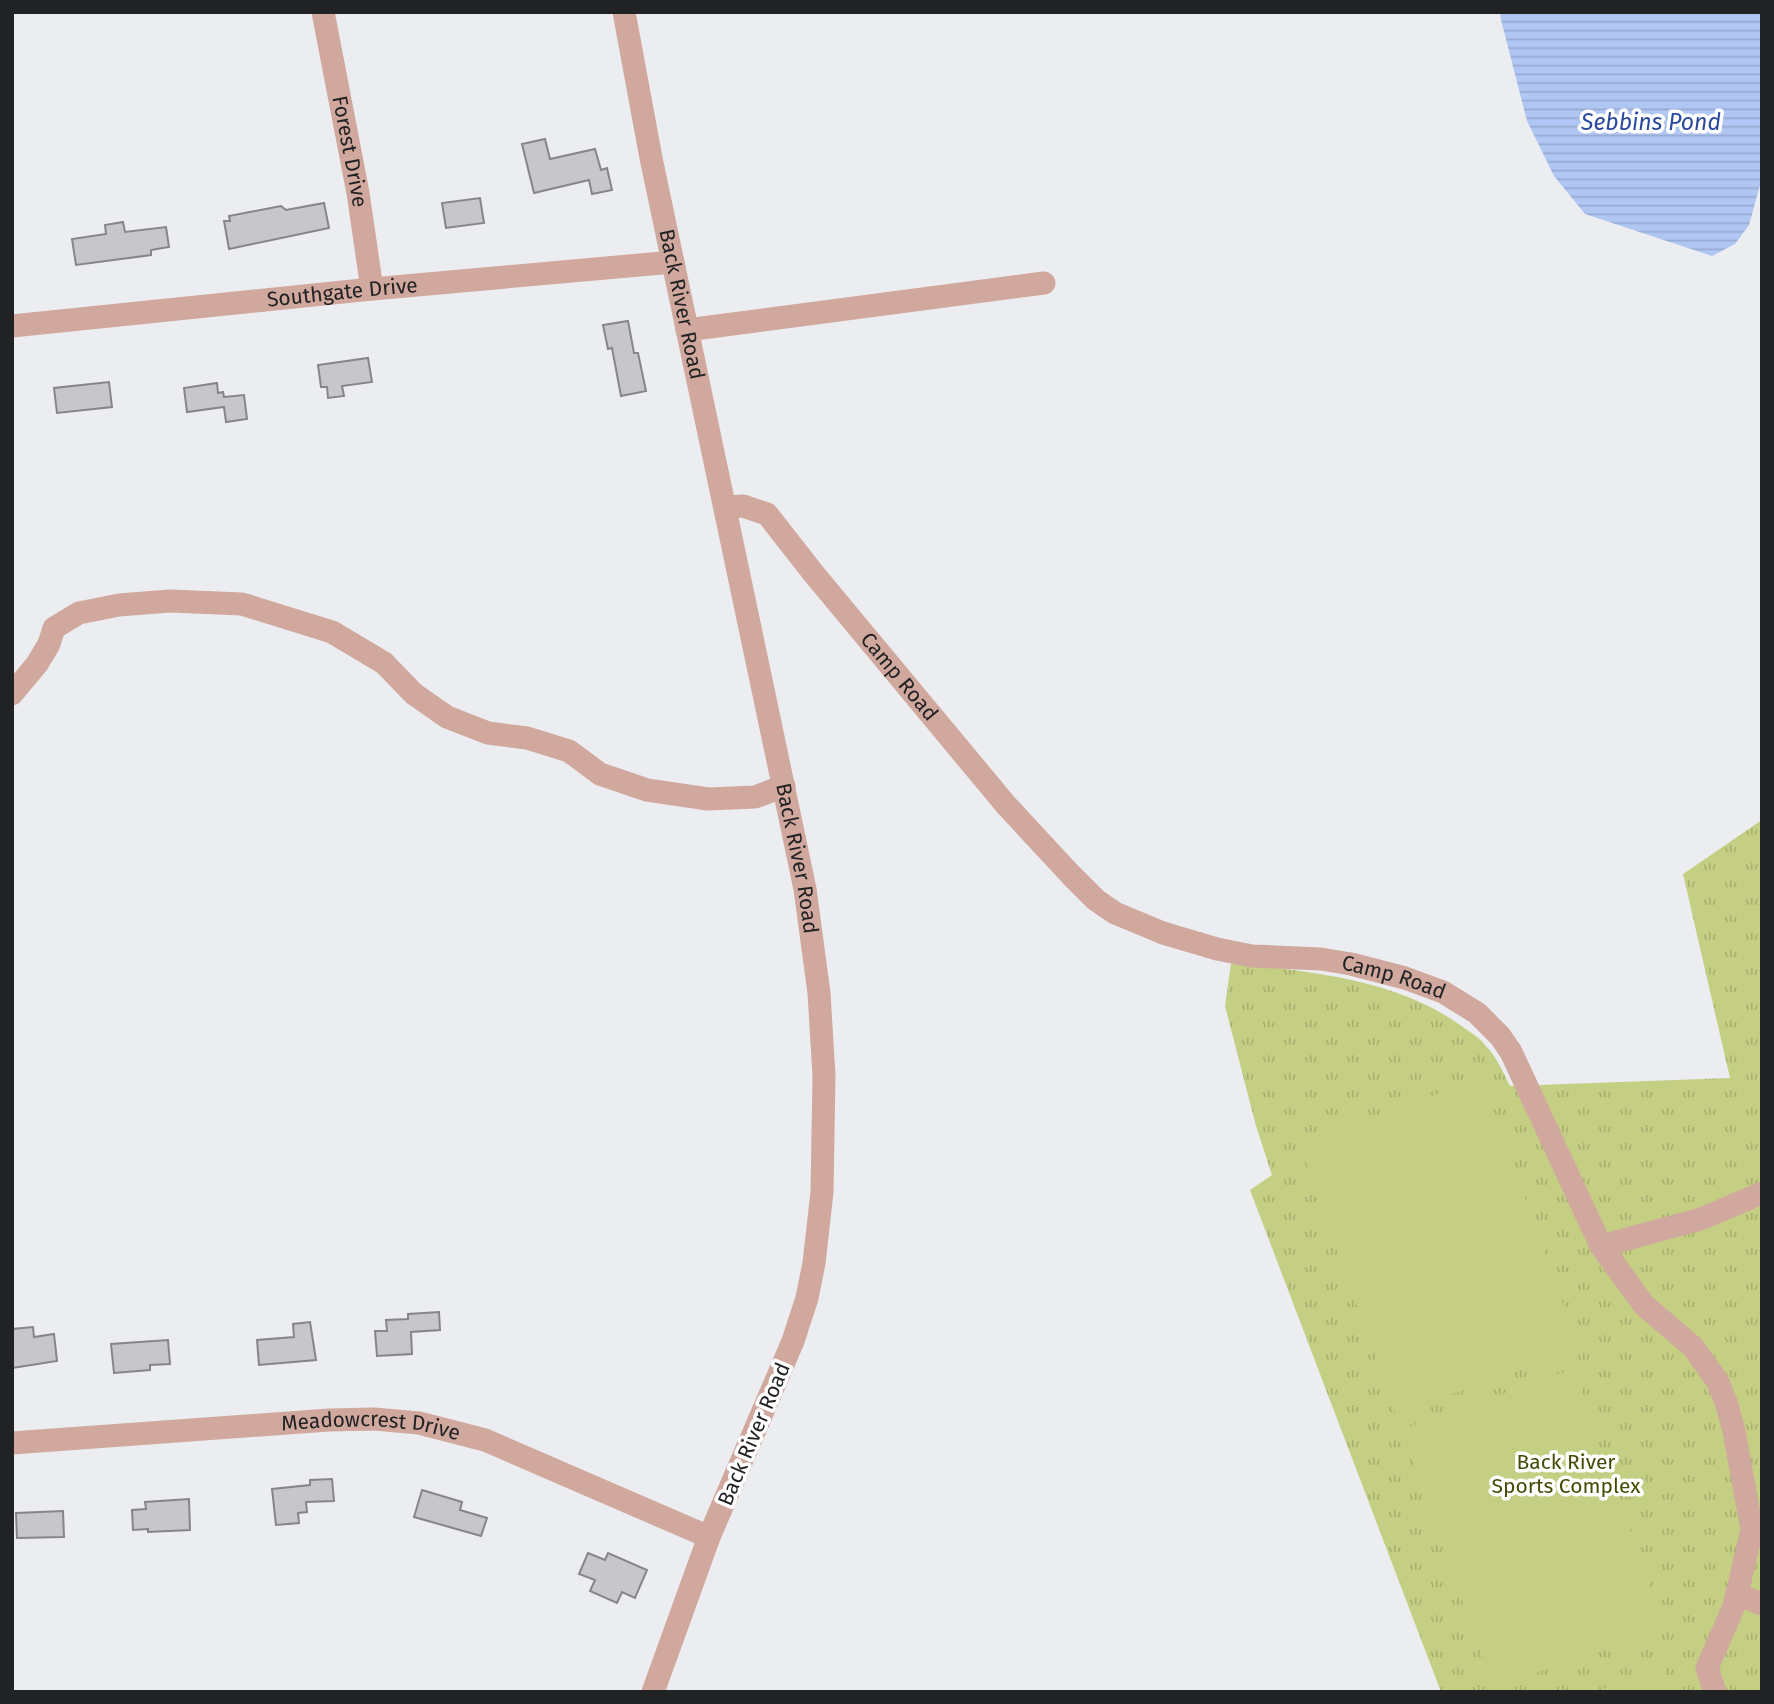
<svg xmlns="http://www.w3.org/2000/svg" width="1774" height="1704" viewBox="0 0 1774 1704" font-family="'Fira Sans',sans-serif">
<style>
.park{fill:url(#park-tufts)}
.pitch{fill:#c5cf83}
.water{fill:url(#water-rules)}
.building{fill:#c7c7ca;stroke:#868689;stroke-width:2}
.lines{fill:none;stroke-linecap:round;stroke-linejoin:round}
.minor{stroke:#d1a89e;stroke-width:23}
.labels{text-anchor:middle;stroke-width:7;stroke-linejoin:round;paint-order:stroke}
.street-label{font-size:21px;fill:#212223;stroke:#fff}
.park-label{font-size:21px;fill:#454a04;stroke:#fff}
.water-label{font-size:23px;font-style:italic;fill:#28499e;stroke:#fff}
</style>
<defs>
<pattern id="park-tufts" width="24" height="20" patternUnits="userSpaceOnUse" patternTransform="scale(1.75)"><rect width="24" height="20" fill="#c5cf83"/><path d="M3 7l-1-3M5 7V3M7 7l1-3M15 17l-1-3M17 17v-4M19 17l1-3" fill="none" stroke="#a9b171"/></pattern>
<pattern id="water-rules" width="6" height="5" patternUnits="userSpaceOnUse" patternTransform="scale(1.75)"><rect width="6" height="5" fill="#b0c6f3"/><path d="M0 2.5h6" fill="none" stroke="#97aad0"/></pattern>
</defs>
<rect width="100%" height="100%" fill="#ecedf0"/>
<path class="park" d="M1762,820V1692H1441L1250,1190L1272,1175L1256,1126L1225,1006L1231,963C1310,972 1393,978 1460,1025C1468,1031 1479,1037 1485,1045C1496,1056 1503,1072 1510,1086L1730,1078L1683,874Z"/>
<path class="pitch" d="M1482,1078L1579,1349L1396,1414L1299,1143Z
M1572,1369L1665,1627L1494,1688L1401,1430Z
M1663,1668L1672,1692H1595Z"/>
<path class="water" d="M1500,12H1762V178L1749,225L1735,244L1712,256L1585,214L1554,176L1527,121L1501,20Z"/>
<path class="building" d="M545,139L550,159L595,149L601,170L607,168L612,190L592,194L589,180L534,193L522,144Z
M480,198L484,223L446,228L442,203Z
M324,203L329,228L229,249L224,221H230L229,216L281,206L286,210Z
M123,222L125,232L166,227L169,247L151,250V255L76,265L72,239L106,234L105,225Z
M628,321L634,353H638L646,391L621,396L612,348L608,349L603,325Z
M368,358L372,382L342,386L344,396L328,398L327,387H321L318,365Z
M109,382L112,407L57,413L54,388Z
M217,383L218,393L223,392L224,397L244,395L247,419L226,422L224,407L187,412L184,388Z
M439,1312L440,1330L411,1332L412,1354L377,1356L375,1331H387L386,1320L408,1319V1314Z
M310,1322L316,1360L259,1365L257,1340L294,1337L293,1324Z
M33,1327L34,1337L54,1334L57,1361L12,1368V1329Z
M168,1340L170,1364L150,1365V1370L114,1373L111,1344Z
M332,1479L334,1501L306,1502L307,1512L298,1513L299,1523L276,1525L272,1489L310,1485V1480Z
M422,1490L462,1502L460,1510L487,1518L481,1536L414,1517Z
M189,1499L190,1530L148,1532V1529L133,1530L132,1510L146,1509L145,1502Z
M63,1511L64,1537L17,1538L16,1513Z
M588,1553L605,1560L608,1553L647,1570L635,1598L622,1592L617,1603L590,1591L595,1580L579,1574Z"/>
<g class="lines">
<g class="minor">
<path id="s1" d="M323,12L358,193L372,289"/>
<path id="s2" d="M624,12L651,158L805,889L819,993L824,1076L822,1192L814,1263L807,1298L793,1341L709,1537L653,1692"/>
<path id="s3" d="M12,326L372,289L673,262"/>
<path d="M687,330L1044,283"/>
<path id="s4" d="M726,507L743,506L767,514L814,574L1006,805L1071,875L1096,900L1115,913L1163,933L1217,949L1252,956L1321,959L1351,964L1405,978L1443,992L1477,1013L1500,1036L1511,1052L1601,1246L1644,1305L1693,1347L1718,1382L1727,1405L1734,1431L1752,1530L1734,1606L1707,1668L1715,1692"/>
<path d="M12,694L37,664L49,644L54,628L79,613L119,605L170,601L242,604L332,632L384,663L414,694L447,717L488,733L527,738L569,751L600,774L647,790L708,799L755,797L784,786"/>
<path d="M1601,1246L1701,1219L1762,1193"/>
<path id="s5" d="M12,1443L329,1420L374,1419L419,1423L485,1440L709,1537"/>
<path d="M1737,1594L1762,1604"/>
</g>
</g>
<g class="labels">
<g class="street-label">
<text dy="7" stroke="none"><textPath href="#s1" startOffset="142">Forest Drive</textPath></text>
<text dy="7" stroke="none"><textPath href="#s3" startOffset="332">Southgate Drive</textPath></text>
<text dy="7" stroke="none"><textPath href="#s2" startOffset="298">Back River Road</textPath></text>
<text dy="7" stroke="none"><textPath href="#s4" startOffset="252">Camp Road</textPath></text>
<text dy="7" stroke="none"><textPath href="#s2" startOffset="864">Back River Road</textPath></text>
<text dy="7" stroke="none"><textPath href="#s4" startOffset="861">Camp Road</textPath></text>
<text dy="7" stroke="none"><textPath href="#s5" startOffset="360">Meadowcrest Drive</textPath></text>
<text transform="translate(754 1434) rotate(-67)" y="7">Back River Road</text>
</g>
<g class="park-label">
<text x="1566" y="1469">Back River<tspan x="1566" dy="24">Sports Complex</tspan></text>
</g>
<g class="water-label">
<text x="1651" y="130">Sebbins Pond</text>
</g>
</g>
<rect width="1774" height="1704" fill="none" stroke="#212223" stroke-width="28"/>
</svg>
